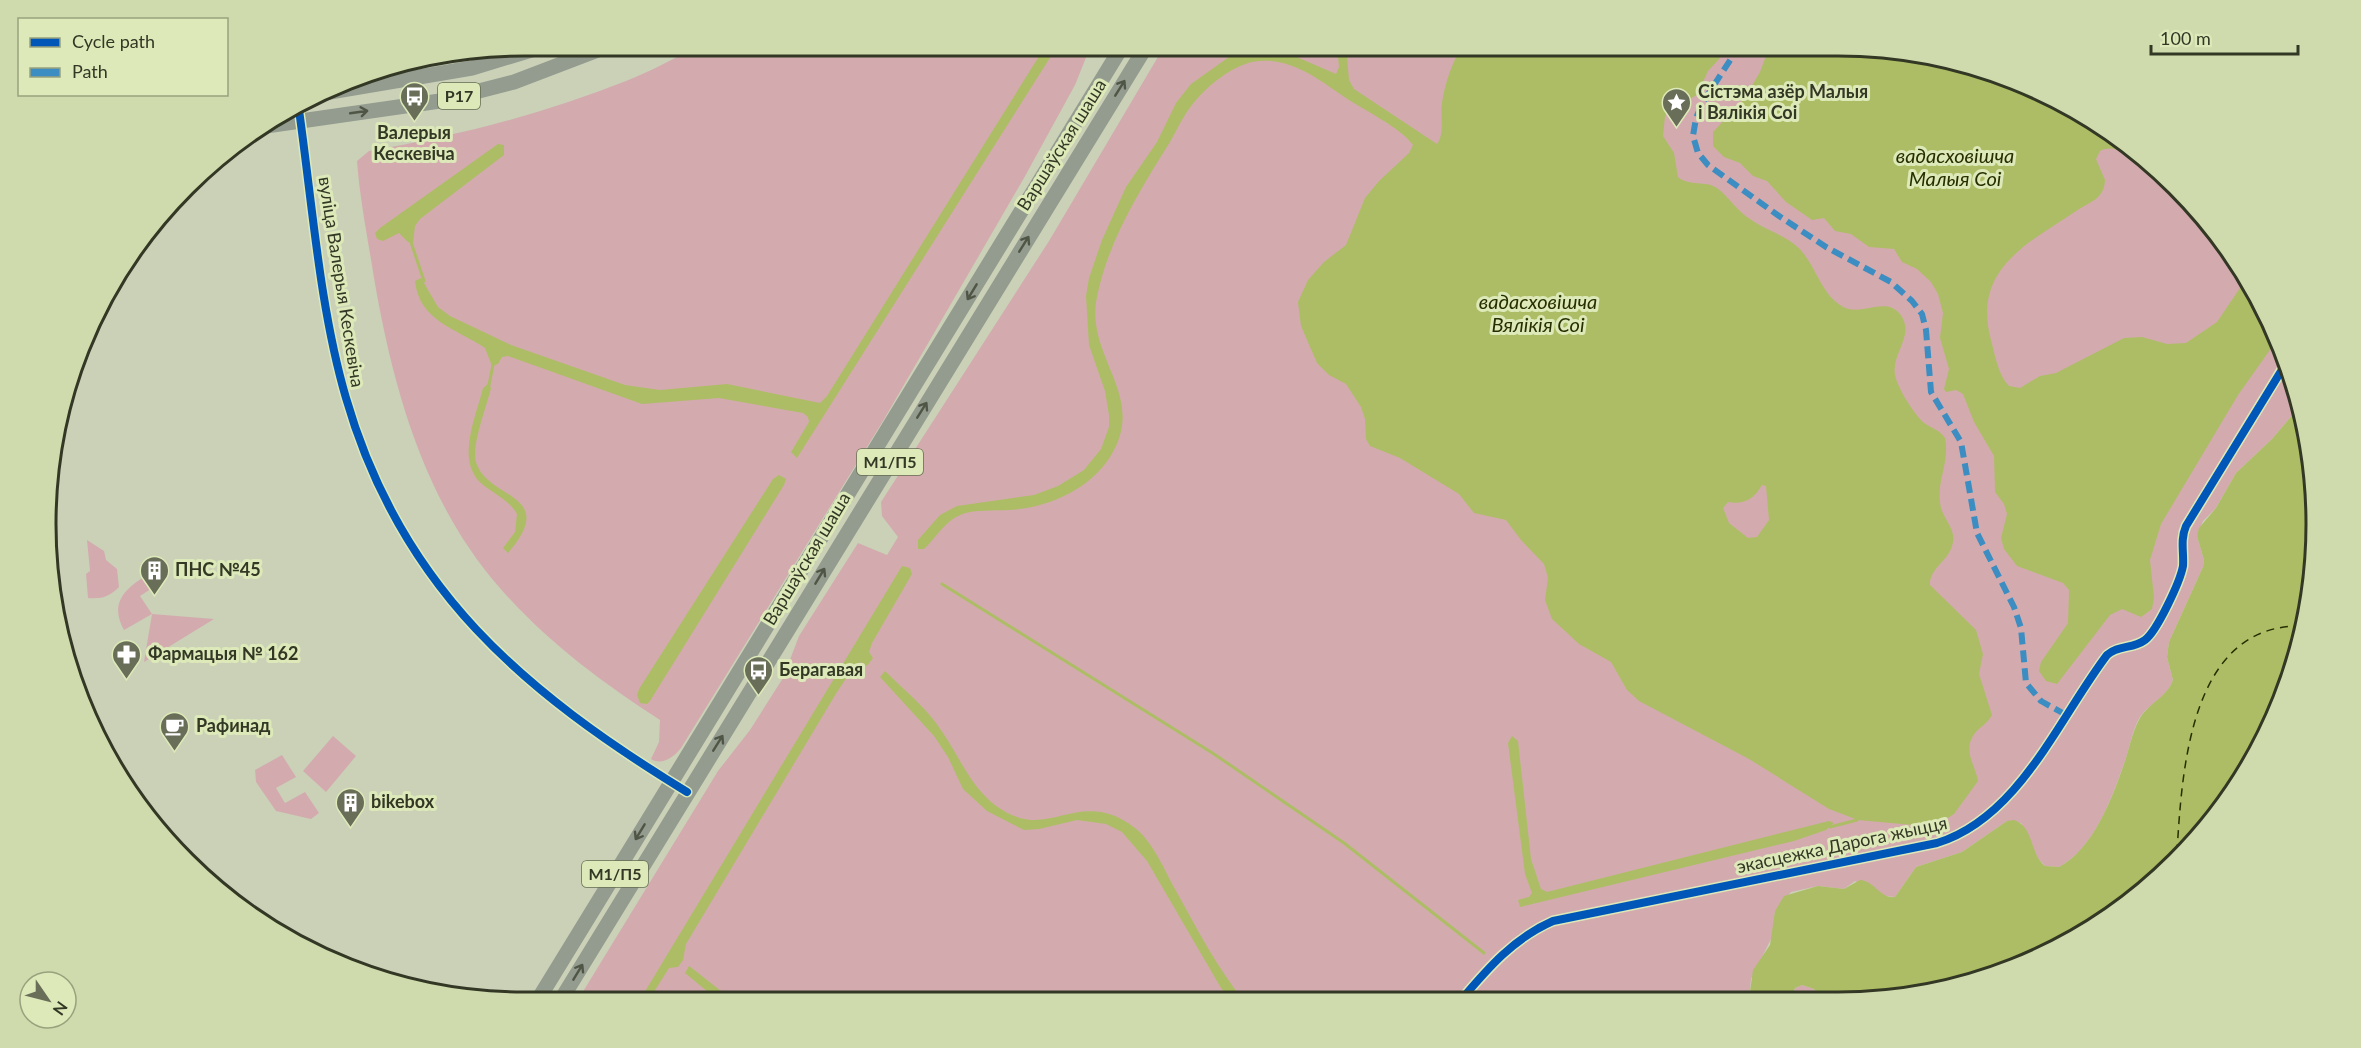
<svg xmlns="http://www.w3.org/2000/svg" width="2361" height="1048" viewBox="0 0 2361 1048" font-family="Lato,sans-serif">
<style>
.green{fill:#d3abae}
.water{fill:#adbd65;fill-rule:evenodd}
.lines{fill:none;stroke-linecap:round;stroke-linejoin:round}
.stream{stroke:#adbd65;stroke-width:3}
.ferry{stroke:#272f00;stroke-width:1.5;stroke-dasharray:8 6;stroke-linecap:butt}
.street{stroke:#8e9592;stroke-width:8}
.highway{stroke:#949b8f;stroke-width:15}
.quiet{stroke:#3c8dc1;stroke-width:6;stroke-dasharray:12 6;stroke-linecap:butt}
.cycleway-casing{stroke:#dde9b9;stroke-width:11}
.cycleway{stroke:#0057b8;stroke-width:8}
.oneway{stroke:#505645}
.labels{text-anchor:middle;stroke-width:6;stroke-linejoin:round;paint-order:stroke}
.shield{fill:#dde9b9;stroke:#666d51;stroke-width:1.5}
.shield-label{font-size:16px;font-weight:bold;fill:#333825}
.poi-label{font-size:18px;font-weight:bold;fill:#333825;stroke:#dde9b9;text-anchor:start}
.street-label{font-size:18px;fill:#333825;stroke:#dde9b9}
.water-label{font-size:20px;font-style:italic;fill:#272f00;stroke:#dde9b9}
.rim{fill:none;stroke:#333825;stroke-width:3}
</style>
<rect width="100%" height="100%" fill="#cad1b7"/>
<path class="green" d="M701,45H1091L1075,85L1024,178L883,421L681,748C674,757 662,766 651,759L659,742L660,720C600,681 546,641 499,587C424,501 393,388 374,278C368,239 360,201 357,161L369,151C457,136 543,114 626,81C652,71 676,57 701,45Z
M1165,45H1837L1991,71L2077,109L2153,164L2217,233L2267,312L2301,405L2272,439L2236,473L2216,508L2203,521L2197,536L2204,560L2203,567L2169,642L2167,657L2173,680C2167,697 2150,703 2140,717C2132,730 2130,747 2125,761C2112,797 2095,848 2059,867L2045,866L2035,855L2021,823L2007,821L1962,852L1916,867L1895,897L1885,896L1855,881L1844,889L1818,886L1791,892L1775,911L1773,935L1751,979L1749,999L1572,1000L1558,994L1547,1000L576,1003L718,771L750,730L783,678L799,636L858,543L887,555L898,537L882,516L881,502L1049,241Z
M87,540L104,551L106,560L117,569L119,587C109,597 102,599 88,598L86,574L90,571Z
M144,577L157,585L140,596L152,614L214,619L144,662L152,614L124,630C110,605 123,590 144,577Z
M333,736L356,756L326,792L303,771Z
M282,755L296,777L276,788L285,803L305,792L319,813L311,819L276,811L256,782L255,770Z
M1802,985L1814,989L1819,999H1792L1795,988Z"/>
<path class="water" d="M1046,45H1058L797,458L791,452L809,422L808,417L803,413L719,398L642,404L508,356L502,357L498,364L492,366L485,348C457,329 419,321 415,281L421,278L438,307L450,316L511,345L625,385L660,390L727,384L820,403L827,396Z
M1337,45H1346L1349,80L1354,89L1437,144C1445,134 1440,115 1442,103C1445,82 1452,64 1462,45H1725L1721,57L1708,71L1697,95L1672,108L1665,116L1663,136L1674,153L1678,177C1690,187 1705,180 1717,188C1729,197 1737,211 1750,219C1764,229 1781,234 1794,244C1815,260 1818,290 1840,305C1860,319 1884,295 1900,314C1916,335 1891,353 1895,375C1898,389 1913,412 1923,422C1930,428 1939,429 1945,438C1950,461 1937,480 1940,502C1941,519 1958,528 1952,546C1948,561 1929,569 1930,585L1976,630L1983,654L1979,674L1992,715C1988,723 1980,727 1975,733C1962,750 1975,764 1978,781L1954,814L1943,821L1913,825L1858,820L1829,809L1749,759L1639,701L1627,690L1611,662L1579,644L1552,619L1545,600L1548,578L1544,564L1521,540L1506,520L1474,513L1459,494L1400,458L1370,446L1366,439L1365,419L1361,407L1346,384L1329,375L1317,363L1301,326L1298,302L1308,280L1324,262L1346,245L1365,198L1379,181L1409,153L1413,145C1400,127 1365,111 1346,98C1318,79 1289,55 1252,62C1231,67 1210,84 1196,100C1185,112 1178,128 1170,142C1140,190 1108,241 1097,297C1084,357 1149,396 1110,457C1089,490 1047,508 1009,510C994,511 974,509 960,515C944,522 936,538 924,549H918V540L940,515L957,506L1034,495L1058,486L1084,470L1101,449L1109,427V415L1105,391L1089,345L1086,296L1089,278L1102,240L1126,187L1157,142L1176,103L1191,84L1229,57L1250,51L1292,55L1336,74L1339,67ZM1762,485L1766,486L1769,520L1757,537L1748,538L1729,523L1723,508L1728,502C1744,505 1754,499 1762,485Z
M1770,45H1837L1991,71L2077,109L2141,155C2125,158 2116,143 2100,151L2096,159L2105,180C2104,200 2089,202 2076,211C2027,244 1972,269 1991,340C1995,355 1998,375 2009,386L2020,388L2040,376L2056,373L2124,338L2142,337L2167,344L2186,343L2217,322L2246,279L2267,312L2277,340L2238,395L2161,524L2150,560L2154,598L2152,609L2141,617L2122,609L2110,615L2057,684L2046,681L2039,671L2041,662L2068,623L2069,590L2063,583L2017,566L2004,549L2001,538L2007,514L2004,504L1995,492L1994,456L1974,422L1963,394L1956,390L1946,392L1944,389L1949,369L1940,338L1943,313L1938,294L1931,282L1917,269L1902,262L1894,249L1869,247L1851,234L1835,231L1824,218L1812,220L1786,202L1767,181L1753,176L1740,163L1724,157L1713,146V132L1744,99L1760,72Z
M498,144L504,145V155L420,219L415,226L413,243L408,242L399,233L383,241L377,239L375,233L380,228Z
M489,383L491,388C487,406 471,446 476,462C487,500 560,493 508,553L503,548L515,532L517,514C509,500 494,494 482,484C455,461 476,417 483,388Z
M2301,405L2315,493L2312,587L2290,678L2235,790L2129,904L2103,919L2092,918L2086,922L2076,934L2021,966L1900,999H1820L1814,989L1802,985L1795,988L1791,999H1749L1753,970L1770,945L1775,911L1784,896L1818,886L1844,889L1860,880C1875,881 1880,899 1895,897L1916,867L1962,852L2007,821L2014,820C2035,828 2029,853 2045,866L2059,867C2094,849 2114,794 2126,758C2130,745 2133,730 2140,718C2149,703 2167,697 2173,680L2167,657L2169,642L2203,567L2204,560L2197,536L2199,528L2216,508L2236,473L2272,439Z
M779,475L786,479L784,485L650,701L647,704L640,703L637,695L639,689L773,479Z
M902,566L910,568L912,574L872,643L869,652L873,658L867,666L861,662L855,665L837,692L686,944L683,960L678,967L669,968L647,1003H638Z
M885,671C902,688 922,704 936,723C962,757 973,801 1017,817C1055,831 1086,790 1135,828C1153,842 1164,869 1175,889C1196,927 1216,966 1244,1001H1231L1221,988L1147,861L1122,832L1106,824L1077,820L1039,829L1024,830L987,811L963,789L948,757L934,736L880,677Z
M1512,736L1518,741L1531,859L1541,889L1547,892L1829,821L1834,823L1826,830L1794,841L1520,907L1518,900L1529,897L1532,893L1525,874L1508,743Z
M689,966L693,969L735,1002H720L685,973Z"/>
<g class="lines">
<path class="stream" d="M411,242L424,281
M489,385L493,365
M942,584L1214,754L1344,843L1484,953
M1830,827L1857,820"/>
<path class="ferry" d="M2177,852C2182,770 2190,623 2303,626"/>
<path class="street" d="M298,103C312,199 319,306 346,398C401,589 524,692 687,792
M1461,1000C1488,968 1514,938 1553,921L1937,843C2019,818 2059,718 2107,655C2118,645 2133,649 2145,640C2157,631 2180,582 2183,566C2184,552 2180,540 2186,526L2286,363"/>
<path class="highway" d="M318,94L472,68L548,45
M259,127L440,101L514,82L611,45
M536,1003L1123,45
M559,1003L1147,45"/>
<path class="quiet" d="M1740,45L1703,102L1696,118L1693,136L1698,153L1708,165L1779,216L1826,247L1891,282L1912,301L1922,314L1926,330L1931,392L1961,442L1977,533L2014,607L2021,628L2026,683L2041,701L2068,716"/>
<defs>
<path id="cycleway" d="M298,103C312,199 319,306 346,398C401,589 524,692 687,792
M1461,1000C1488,968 1514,938 1553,921L1937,843C2019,818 2059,718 2107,655C2118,645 2133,649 2145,640C2157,631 2180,582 2183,566C2184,552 2180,540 2186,526L2286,363"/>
</defs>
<use href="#cycleway" class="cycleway-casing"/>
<use href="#cycleway" class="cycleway"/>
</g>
<defs><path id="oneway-shaft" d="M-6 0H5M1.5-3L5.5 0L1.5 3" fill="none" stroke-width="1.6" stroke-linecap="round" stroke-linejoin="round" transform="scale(1.5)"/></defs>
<g class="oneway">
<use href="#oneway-shaft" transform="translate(1120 88) rotate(-58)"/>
<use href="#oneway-shaft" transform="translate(359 112) rotate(-8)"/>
<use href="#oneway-shaft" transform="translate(1024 244) rotate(-58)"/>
<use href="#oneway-shaft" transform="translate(972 292) rotate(121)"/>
<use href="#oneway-shaft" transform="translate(922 410) rotate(-58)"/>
<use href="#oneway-shaft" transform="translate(820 576) rotate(-59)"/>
<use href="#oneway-shaft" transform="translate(718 743) rotate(-58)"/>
<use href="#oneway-shaft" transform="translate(640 832) rotate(121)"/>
<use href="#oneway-shaft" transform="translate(578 972) rotate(-59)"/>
</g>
<defs>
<symbol id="bus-pin" viewBox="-11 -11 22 30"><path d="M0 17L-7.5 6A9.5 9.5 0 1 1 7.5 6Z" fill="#686e58" stroke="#dde9b9"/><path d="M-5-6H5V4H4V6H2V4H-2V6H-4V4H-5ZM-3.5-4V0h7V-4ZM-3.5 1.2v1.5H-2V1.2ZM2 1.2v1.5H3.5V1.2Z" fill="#fff"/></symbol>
<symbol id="sight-pin" viewBox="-11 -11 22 30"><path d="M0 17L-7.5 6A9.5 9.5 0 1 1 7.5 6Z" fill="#686e58" stroke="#dde9b9"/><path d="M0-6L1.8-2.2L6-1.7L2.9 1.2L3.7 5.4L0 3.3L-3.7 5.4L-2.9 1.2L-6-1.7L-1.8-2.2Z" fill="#fff"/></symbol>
<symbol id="building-pin" viewBox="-11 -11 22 30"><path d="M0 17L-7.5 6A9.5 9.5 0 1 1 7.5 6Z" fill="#686e58" stroke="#dde9b9"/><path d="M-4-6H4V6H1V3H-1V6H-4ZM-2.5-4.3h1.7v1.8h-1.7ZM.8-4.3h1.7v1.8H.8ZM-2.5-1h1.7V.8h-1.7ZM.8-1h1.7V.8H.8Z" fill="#fff"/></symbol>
<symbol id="pharmacy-pin" viewBox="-11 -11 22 30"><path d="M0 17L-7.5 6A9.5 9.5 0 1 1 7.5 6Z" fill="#686e58" stroke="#dde9b9"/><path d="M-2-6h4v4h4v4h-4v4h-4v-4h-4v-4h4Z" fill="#fff"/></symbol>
<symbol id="cafe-pin" viewBox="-11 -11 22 30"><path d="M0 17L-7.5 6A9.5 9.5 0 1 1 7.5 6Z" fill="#686e58" stroke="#dde9b9"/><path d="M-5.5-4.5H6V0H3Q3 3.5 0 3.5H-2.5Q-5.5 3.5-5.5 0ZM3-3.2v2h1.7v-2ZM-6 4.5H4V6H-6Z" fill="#fff"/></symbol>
</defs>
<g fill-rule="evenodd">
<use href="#bus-pin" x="398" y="80" width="33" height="45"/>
<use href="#sight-pin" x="1660" y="86" width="33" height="45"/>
<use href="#building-pin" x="138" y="554" width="33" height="45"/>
<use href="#pharmacy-pin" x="110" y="638" width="33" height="45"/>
<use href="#bus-pin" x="742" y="654" width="33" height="45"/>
<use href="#cafe-pin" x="158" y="710" width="33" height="45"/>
<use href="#building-pin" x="334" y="786" width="33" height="45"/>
</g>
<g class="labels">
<g class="shield">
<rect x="438" y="83" width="42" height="26" rx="4.5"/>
<rect x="857" y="449" width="66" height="26" rx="4.5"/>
<rect x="582" y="861" width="66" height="26" rx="4.5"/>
</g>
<g class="shield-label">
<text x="459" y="102">Р17</text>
<text x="890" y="468">М1/П5</text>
<text x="615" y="880">М1/П5</text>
</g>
<g class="poi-label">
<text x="1698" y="98">Сістэма азёр Малыя<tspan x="1698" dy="21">і Вялікія Соі</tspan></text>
<text x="414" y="139" text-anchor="middle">Валерыя<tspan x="414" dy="21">Кескевіча</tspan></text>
<text x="175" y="576">ПНС №45</text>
<text x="148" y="660">Фармацыя № 162</text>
<text x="779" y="676">Берагавая</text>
<text x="196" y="732">Рафинад</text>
<text x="371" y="808">bikebox</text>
</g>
<g class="street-label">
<text transform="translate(1062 145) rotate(-58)" y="6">Варшаўская шаша</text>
<text transform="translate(341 282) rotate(81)" y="6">вуліца Валерыя Кескевіча</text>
<text transform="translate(807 559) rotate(-59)" y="6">Варшаўская шаша</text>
<text transform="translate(1842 845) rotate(-12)" y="6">экасцежка Дарога жыцця</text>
</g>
<g class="water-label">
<text x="1955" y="163">вадасховішча<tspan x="1955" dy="23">Малыя Соі</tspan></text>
<text x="1538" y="309">вадасховішча<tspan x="1538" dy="23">Вялікія Соі</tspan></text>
</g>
</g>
<path d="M0 0H2361V1048H0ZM524 56H1838A468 468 0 0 1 2306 524V524A468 468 0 0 1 1838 992H524A468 468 0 0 1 56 524V524A468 468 0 0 1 524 56Z" fill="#cfdbad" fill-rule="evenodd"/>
<path class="rim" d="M524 56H1838A468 468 0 0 1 2306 524V524A468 468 0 0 1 1838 992H524A468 468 0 0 1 56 524V524A468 468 0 0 1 524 56Z"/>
<rect x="18" y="18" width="210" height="78" fill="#dde9b9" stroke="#99a27e" stroke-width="1.5"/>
<rect x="30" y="38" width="30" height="9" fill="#0057b8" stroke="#99a27e" stroke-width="1.5"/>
<text x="72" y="48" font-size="18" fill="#333825">Cycle path</text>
<rect x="30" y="68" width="30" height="9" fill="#3c8dc1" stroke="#99a27e" stroke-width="1.5"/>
<text x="72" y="78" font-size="18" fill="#333825">Path</text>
<g transform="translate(48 1000) rotate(125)"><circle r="28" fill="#dde9b9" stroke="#99a27e" stroke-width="1.5"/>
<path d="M0-4.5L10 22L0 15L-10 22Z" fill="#686e58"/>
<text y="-9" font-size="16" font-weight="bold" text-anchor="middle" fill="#333825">N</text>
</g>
<path d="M2151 45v9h147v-9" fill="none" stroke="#333825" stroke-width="3"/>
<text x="2160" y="45" font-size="18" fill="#333825" stroke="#dde9b9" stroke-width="4.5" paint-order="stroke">100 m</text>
</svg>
